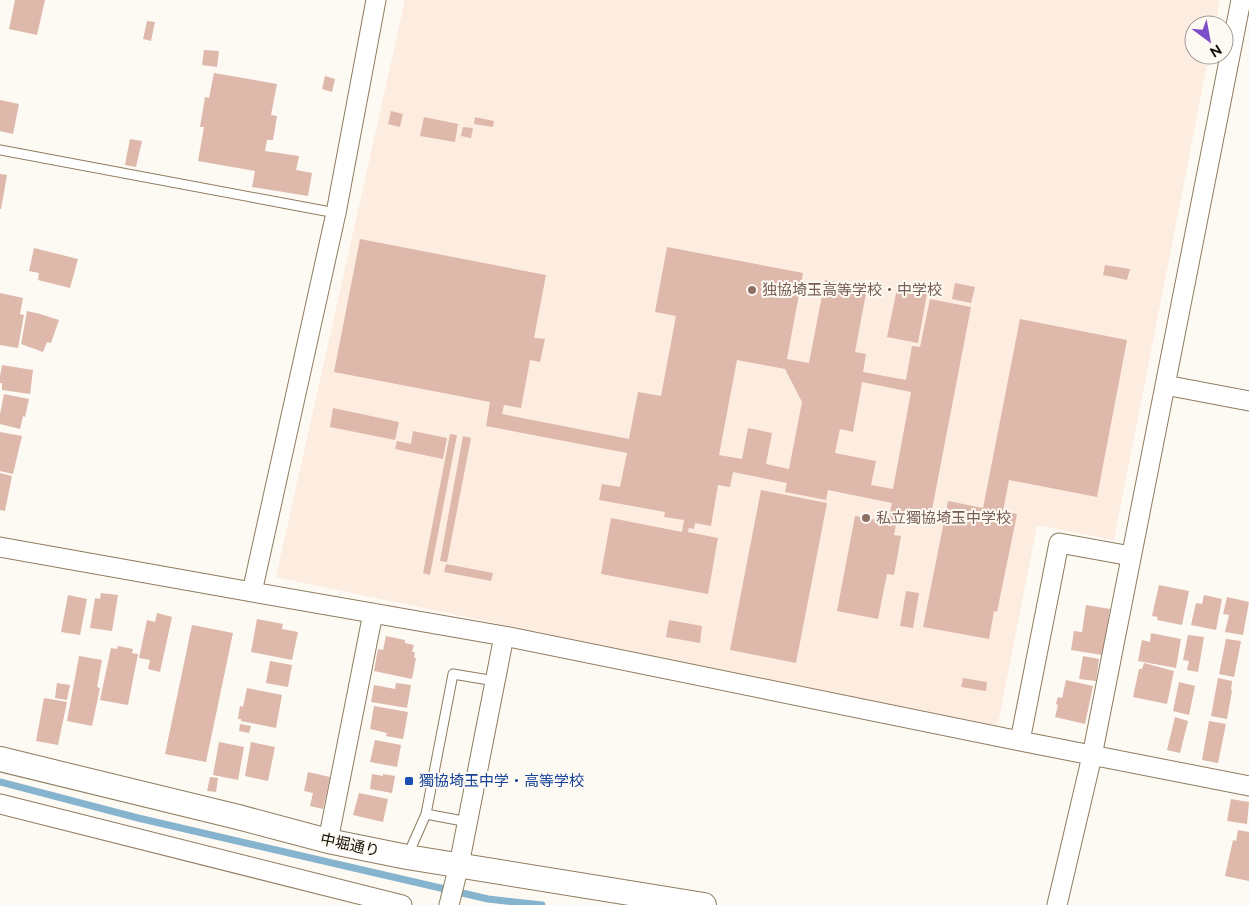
<svg xmlns="http://www.w3.org/2000/svg" width="1249" height="905" viewBox="0 0 1249 905" font-family="Raleway,'Noto Sans JP',sans-serif">
<style>
.education{fill:#fdede0}
.lines{fill:none;stroke-linecap:round;stroke-linejoin:round}
.stream{stroke:#86b3ce;stroke-width:7}
.building{fill:#deb8ab;fill-rule:evenodd}
.service-casing{stroke:#8e7c5f;stroke-width:11}
.minor-casing{stroke:#8e7c5f;stroke-width:21}
.tertiary-casing{stroke:#8e7c5f;stroke-width:26}
.service{stroke:#fff;stroke-width:9}
.minor{stroke:#fff;stroke-width:19}
.tertiary{stroke:#fff;stroke-width:24}
.education-dot{fill:#8d6e63;stroke:#fdf9f3;stroke-width:2}
.transit-dot{fill:#1a4fb4;stroke:#fdf9f3;stroke-width:2}
.labels{text-anchor:middle;stroke-width:4;stroke-linejoin:round;paint-order:stroke}
.education-label{font-size:15px;fill:#785e54;stroke:#fdf9f3;text-anchor:start}
.transit-label{font-size:15px;fill:#164399;stroke:#fdf9f3;text-anchor:start}
.street-label{font-size:15px;fill:#140d03;stroke:#fdf9f3}
</style>
<rect width="100%" height="100%" fill="#fdf9f3"/>
<path class="education" d="M405,0H1220L1215,25H1194V55H1209L1114,540L1037,525L997,729L276,577Z"/>
<g class="lines">
<path class="stream" d="M0,782L138,818L488,899L542,905"/>
</g>
<path class="building" d="M15,0H45L37,35L9,29Z
M147,21L155,22L151,41L143,39Z
M204,50L219,51L217,67L202,65Z
M214,73L277,84L271,115L277,116L273,140H267L265,151L299,156L296,170L312,173L308,196L252,187L255,171L198,161L204,127H200L205,97L209,98Z
M325,76L335,79L332,92L322,89Z
M0,100L19,104L13,134L0,131Z
M391,111L403,114L400,127L388,124Z
M424,117L458,124L455,142L420,136Z
M475,117L494,121L493,127L474,124Z
M463,127L473,128L471,138L461,136Z
M130,139L142,141L136,167L125,165Z
M0,174L7,175L1,209H0Z
M360,239L546,275L534,338L545,339L540,362L530,360L521,408L504,405L502,414L629,439L638,392L661,396L676,316L655,312L667,247L803,273L787,359L809,363L825,280L867,288L855,352L866,354L863,372L906,380L912,346L920,347L930,299L971,307L930,520L898,514L894,535L901,536L894,575L887,574L878,619L837,611L855,516L888,522L892,503L828,490L826,500L785,492L787,483L733,472L730,487L718,485L711,526L695,523L694,529L689,528L688,532L718,538L708,594L601,574L611,518L682,532L684,520L664,517L665,512L599,500L602,484L620,487L627,453L486,426L490,402L334,372ZM737,360L785,369L802,402L789,469L766,464L772,433L748,428L742,459L719,455ZM862,382L911,392L893,489L871,485L876,461L835,453L840,429L853,432Z
M34,248L78,259L70,288L38,280L39,273L29,271Z
M1105,265L1130,269L1127,280L1103,275Z
M955,283L975,287L971,303L952,299Z
M897,289L927,294L918,343L887,337Z
M0,293L23,298L20,314L24,315L18,348L0,345Z
M27,311L40,314L59,320L51,343L47,342L43,352L21,344Z
M1020,319L1127,340L1097,497L1009,480L1003,511L1017,514L997,612L994,611L989,639L923,627L948,501L983,508Z
M2,365L33,370L30,394L2,390V383H0V376Z
M4,394L29,399L25,417L23,416L20,429L0,424V414Z
M333,408L399,422L395,440L330,427Z
M413,431L447,438L443,459L395,449L397,441L411,444Z
M0,432L22,436L13,474L0,471Z
M450,434L457,435L430,575L423,573Z
M463,436L471,438L447,562L440,561Z
M0,473L12,476L5,511L0,510Z
M761,490L827,503L796,663L730,650Z
M446,564L493,573L491,581L444,572Z
M1159,585L1189,591L1182,625L1157,620L1158,617L1152,616Z
M906,591L919,593L913,628L900,626Z
M101,593L118,595L112,631L90,628L95,598L100,599Z
M68,595L87,599L80,635L61,632Z
M1204,595L1222,599L1216,630L1191,625L1196,603L1202,604Z
M1227,597L1249,602L1243,635L1225,632L1229,615L1223,614Z
M1086,605L1110,609L1102,655L1071,650L1074,631L1082,632Z
M157,613L172,617L160,672L148,669L150,660L139,658L147,620L155,622Z
M257,619L283,624L282,629L298,632L292,660L251,652Z
M669,620L702,626L700,643L666,637Z
M192,625L233,633L206,762L165,754Z
M1151,633L1181,639L1176,668L1138,661L1142,640L1150,642Z
M1188,635L1204,637L1198,672L1187,670L1189,661L1183,660Z
M386,636L405,640V643L414,645L412,652H415L414,658H416L412,679L374,671L378,649L383,650Z
M1226,639L1241,641L1234,677L1219,674Z
M118,646L133,649L132,653L138,654L128,705L100,700L111,648L117,649Z
M79,656L102,660L97,687L100,688L92,726L67,721Z
M1083,656L1099,659L1096,681L1079,679Z
M270,661L292,665L288,687L266,683Z
M1144,663L1174,671L1167,704L1133,697L1139,669H1142Z
M963,678L987,682L986,691L961,687Z
M1218,678L1232,681L1231,690L1232,691L1227,719L1211,716Z
M1066,680L1093,686L1085,724L1055,717L1058,705L1056,704L1058,697L1062,698Z
M1179,682L1195,686L1189,715L1173,711Z
M57,683L70,685L67,700L55,698Z
M396,683L411,685L407,708L371,702L374,685L395,689Z
M247,688L282,695L276,728L241,721V719H238L240,706L243,707Z
M44,698L67,702L58,745L36,741Z
M374,706L408,712L403,739L386,736L387,733L370,729Z
M1175,717L1188,721L1180,753L1167,750Z
M1209,721L1226,724L1218,763L1202,760Z
M240,724L251,726L249,733L239,731Z
M375,740L401,745L397,767L370,762Z
M219,742L244,747L238,780L213,775Z
M251,742L275,747L268,781L245,776Z
M308,772L330,777L323,809L310,806L313,793L304,791Z
M372,774L383,776V774L395,776L392,793L370,789Z
M210,777L218,778L216,792L207,791Z
M359,793L388,799L383,822L353,815Z
M1231,799L1249,802L1247,824L1227,821Z
M1238,830L1249,832V881L1225,876L1233,840L1236,841Z"/>
<g class="lines">
<defs>
<path id="service" d="M0,150L336,213
M426,814L468,822
M407,857L426,814L453,674L495,681"/>
<path id="minor" d="M1165,385L1249,401
M0,547L252,592L504,636L1020,741L1249,786
M252,592L336,213L376,0
M1020,741L1059,543L1131,556
M0,804L402,905
M328,841L373,613
M449,905L459,865L504,636
M1057,905L1092,756L1241,0"/>
<path id="tertiary" d="M0,759L238,817L328,841L407,857L704,905"/>
</defs>
<use href="#service" class="service-casing"/>
<use href="#minor" class="minor-casing"/>
<use href="#tertiary" class="tertiary-casing"/>
<use href="#service" class="service"/>
<use href="#minor" class="minor"/>
<use href="#tertiary" class="tertiary"/>
</g>
<g class="education-dot">
<circle cx="752" cy="290" r="5"/>
<circle cx="866" cy="518" r="5"/>
</g>
<rect class="transit-dot" x="404" y="776" width="10" height="10" rx="2.5"/>
<g class="labels">
<g class="education-label">
<text x="762" y="295">独協埼玉高等学校・中学校</text>
<text x="876" y="523">私立獨協埼玉中学校</text>
</g>
<g class="transit-label">
<text x="419" y="786">獨協埼玉中学・高等学校</text>
</g>
<g class="street-label">
<text transform="translate(350 845) rotate(12)" y="5">中堀通り</text>
</g>
</g>
<g transform="translate(1209 40) rotate(148)"><circle r="24" fill="#fdf9f3" stroke="#a09b93"/>
<path d="M0-4L9 19L0 12L-9 19Z" fill="#7c4ec7"/>
<text y="-8" font-size="14" font-weight="bold" text-anchor="middle" fill="#140d03">N</text>
</g>
</svg>
